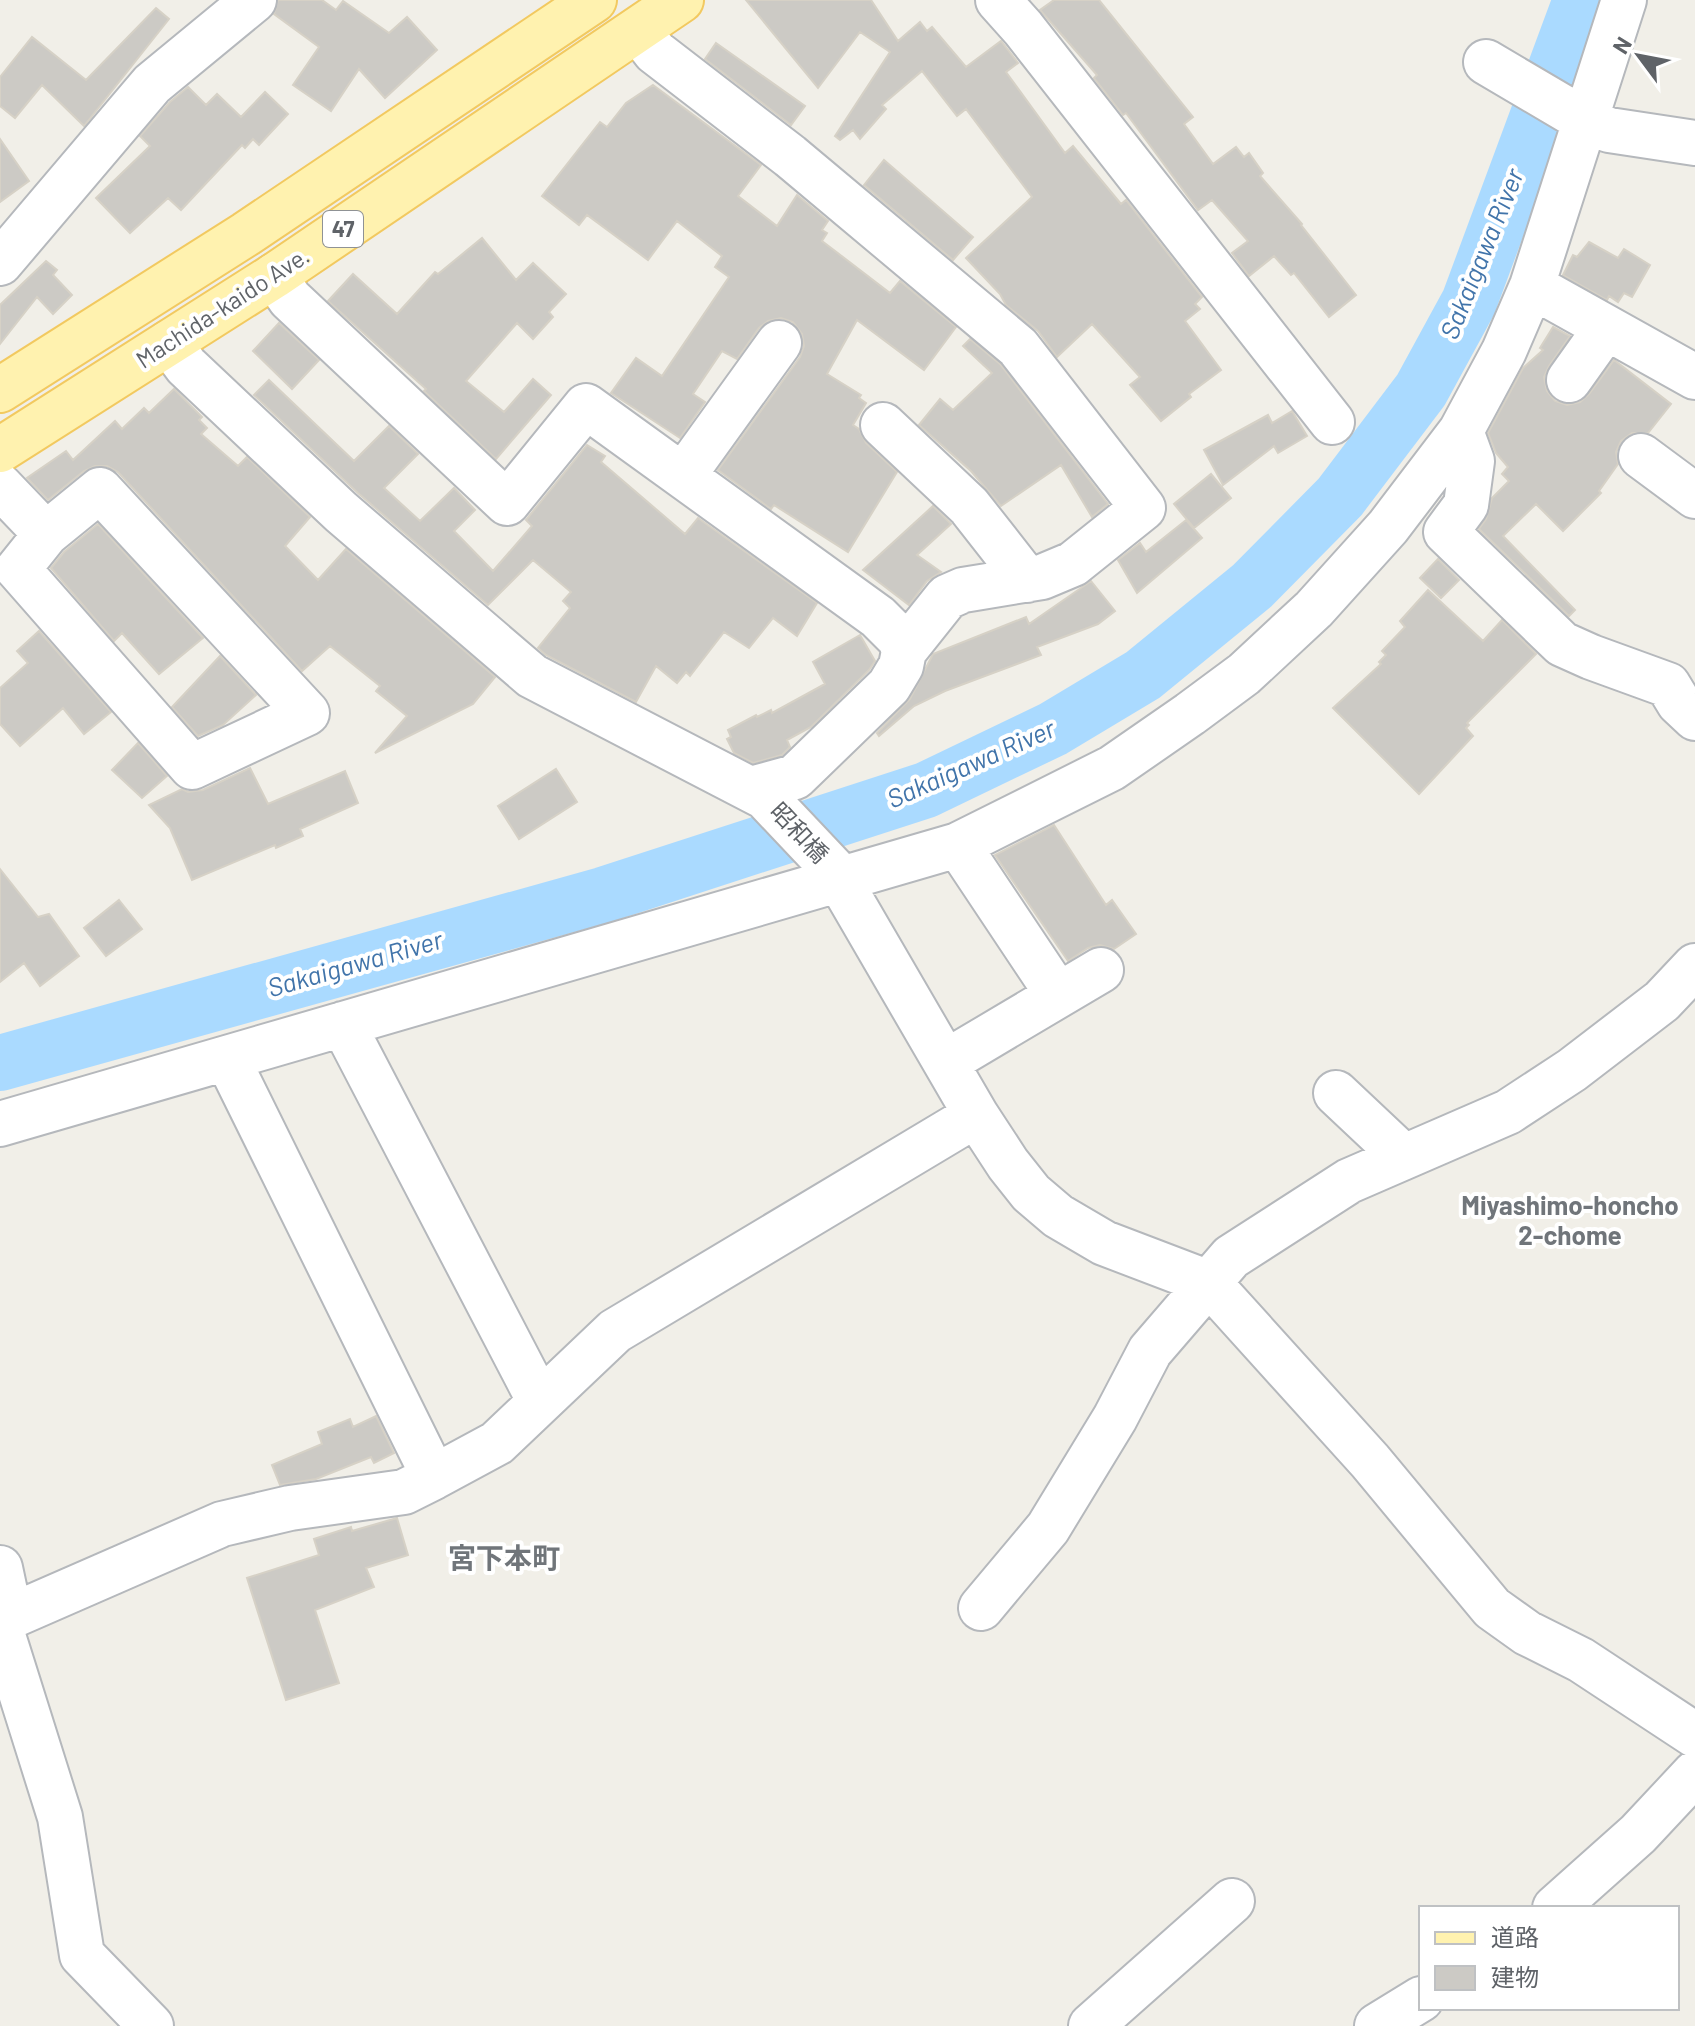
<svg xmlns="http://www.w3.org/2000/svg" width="1695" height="2026" viewBox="0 0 1695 2026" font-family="Barlow,'Noto Sans JP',sans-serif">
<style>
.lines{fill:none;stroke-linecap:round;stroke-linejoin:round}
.river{stroke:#aadaff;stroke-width:56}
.building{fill:#cccac5;stroke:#d6d1c6;stroke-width:2}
.minor-casing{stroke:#b5b8bc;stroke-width:48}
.major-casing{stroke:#f2c960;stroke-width:48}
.minor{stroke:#fff;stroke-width:44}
.major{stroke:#fff2af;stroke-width:44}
.labels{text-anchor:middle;stroke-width:8;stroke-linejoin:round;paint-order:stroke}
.shield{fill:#fff;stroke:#8f9295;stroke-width:2}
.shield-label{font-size:22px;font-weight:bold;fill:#5f6368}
.street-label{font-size:24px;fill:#5f6368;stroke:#fff}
.water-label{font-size:26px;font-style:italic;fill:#4174aa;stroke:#fff}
.neighbourhood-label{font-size:26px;font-weight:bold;fill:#70757a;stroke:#fff}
.quarter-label{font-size:28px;font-weight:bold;fill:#70757a;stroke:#fff}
</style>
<rect width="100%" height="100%" fill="#f1efe8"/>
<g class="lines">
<path class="river" d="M0,1063L603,895L926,790L1053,729L1143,675L1252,586L1340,497L1421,390L1469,302L1581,0"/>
</g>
<path class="building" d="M278,0H322L336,10L343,1L389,33L407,17L437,50L385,98L359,69L331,111L293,85L319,47L274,14Z
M746,0H871L898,41L920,22L927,31L932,27L966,67L1001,41L1018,63L1006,72L1065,153L1073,146L1121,204L1126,200L1202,297L1195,304L1200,309L1185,321L1221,370L1189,394L1191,397L1161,421L1130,385L1140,377L1092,324L1057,357L1038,331L1006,305L1000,294L966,258L1032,197L966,109L957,116L922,71L882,105L886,109L860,139L853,130L840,140L835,136L890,52L860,32L818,88Z
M1054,0H1099L1193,117L1184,124L1213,164L1236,147L1244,157L1249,153L1263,173L1260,176L1302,224L1301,225L1356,295L1329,317L1294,273L1291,275L1274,256L1249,276L1232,253L1248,241L1212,200L1198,210L1126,113L1123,115L1094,78L1097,75L1040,10Z
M156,8L169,19L84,126L42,85L15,118L0,106V77L32,37L86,80Z
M716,43L805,106L791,125L705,59Z
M653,85L761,165L738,196L777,226L797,195L828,221L822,230L827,233L822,241L890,293L900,281L956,327L924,370L857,320L827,374L861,395L859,398L866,403L853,425L859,429L866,443L897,472L848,552L774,505L771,509L718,470L800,357L804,346L802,334L793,322L781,318L768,321L759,328L737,359L722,351L693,394L705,402L680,438L611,393L636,358L662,376L729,277L715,267L722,256L677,221L648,260L587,215L579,225L542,196L600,122L607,127L626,103Z
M188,87L206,105L217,94L241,117L265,92L288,114L259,145L253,139L245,148L242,145L181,210L168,198L130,233L96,198L150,146L140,136L170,102Z
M0,139L29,181L0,202Z
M884,160L973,237L953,260L864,185Z
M482,238L516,280L533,263L566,294L549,312L553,317L533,339L517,323L466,381L504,412L533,379L551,395L496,459L424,391L426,389L328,301L353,274L397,314L435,272L438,274Z
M1589,242L1618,258L1624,249L1650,265L1632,297L1624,293L1618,302L1609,296L1607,300L1563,275L1573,255L1577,257Z
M46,261L57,270L53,275L72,295L53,314L37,297L0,344V305Z
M279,323L319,360L292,389L253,351Z
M1553,327L1570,336L1549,366L1544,377L1547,391L1555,401L1567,405L1580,402L1589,394L1614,360L1671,404L1648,433H1632L1621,441L1616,452L1618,464L1599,491L1601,493L1563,531L1536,504L1503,536L1575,610L1569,616L1479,529L1486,519L1492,498L1509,481L1502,474L1508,467L1496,453L1488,433L1523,368L1543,350L1540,348Z
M970,339L1000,364L1108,504L1092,517L1061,465L1001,506L971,471L919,425L940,399L953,410L992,373L963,346Z
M269,380L354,461L389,426L418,454L384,488L420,521L454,488L475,510L454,531L493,571L532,526L526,520L587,445L605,456L601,462L685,534L698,518L817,603L797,636L773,618L749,648L724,632L690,676L686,672L677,683L656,666L636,702L546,655L538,648L570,608L563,601L571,592L533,560L488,605L358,493L254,395Z
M174,389L202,417L199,420L207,428L201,434L238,466L247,457L310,517L285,546L318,580L346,549L495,677L473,704L375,753L407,716L376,691L380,686L330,646L302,671L118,472L107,466H95L84,471L48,500L27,478L66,451L73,460L115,421L122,429L144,408L149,413Z
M1292,411L1307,436L1278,453L1274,446L1223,485L1204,450L1268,415L1272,423Z
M1211,474L1231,498L1194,528L1174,504Z
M933,506L951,524L917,555L941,572L927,581L909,605L863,570Z
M1186,520L1202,538L1137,593L1118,560L1140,543L1146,552Z
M98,524L203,638L159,674L122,633L114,641L51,568L64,552Z
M1438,559L1459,580L1441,598L1420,578Z
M1091,581L1115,611L1098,624L1037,647L1041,655L945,691L914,706L879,736L877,733L910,699L933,654L1026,617L1029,624Z
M1428,590L1483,641L1502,620L1536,654L1467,723L1469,725L1466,728L1473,736L1419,794L1333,708L1381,664L1379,662L1386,655L1382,651L1405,627L1400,621Z
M39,631L111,712L84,734L63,708L20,746L0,724V688L28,663L17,651Z
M860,635L875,661L869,670L811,727L787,740L790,747L782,755L753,763L734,753L727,739L731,737L728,730L756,715L757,717L771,710L772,713L825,684L813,662Z
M220,656L256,695L223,725L198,736L172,707Z
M138,743L167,776L142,798L112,770Z
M250,768L268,804L345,771L358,803L300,829L303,836L276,848L275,845L192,880L170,828L149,805L182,789L188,792L203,790Z
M556,769L577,802L519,839L498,806Z
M1054,825L1106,905L1112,900L1136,934L1114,949L1100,945L1088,948L1068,961L995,855Z
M0,869L38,917L49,914L79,956L40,986L24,963L0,982Z
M119,900L142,929L106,956L84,928Z
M376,1416L394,1453L374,1463L371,1457L316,1479L280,1485L272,1465L322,1444L318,1432L350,1419L353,1427Z
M397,1518L408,1555L366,1568L374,1587L315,1610L339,1683L286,1700L247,1578L319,1555L314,1539L351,1527L352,1531Z"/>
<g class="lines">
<defs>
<path id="minor" d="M998,0L1023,28L1332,422
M638,30L655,52L790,156L1018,347L1143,508L1073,564L1042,577L963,590L947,597L904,651
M1486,62L1586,121L1609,130L1695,143
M0,263L152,84L254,0
M274,276L290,299L507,503L586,406L878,617L900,639L904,651L901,666L889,686L795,777L751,789
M1532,286L1695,377
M169,343L186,366L341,512L532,676L765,797L833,869L976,1115L1008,1164L1031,1193L1058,1216L1104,1243L1209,1283L1370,1461L1492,1608L1527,1633L1581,1660L1695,1735
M1569,380L1606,328
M883,425L969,506L1027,580
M1461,431L1472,461L1466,505L1446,532L1562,644L1591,657L1668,685L1679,703L1695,718
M1641,456L1695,496
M683,476L779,343
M0,486L46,534
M100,490L307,713L192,767L18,569L46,534Z
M958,845L1058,995
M343,1024L540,1402
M227,1058L434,1477
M946,1062L1101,970
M1336,1093L1404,1157
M0,1124L958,845L1112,768L1190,714L1244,674L1314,609L1388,527L1461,431L1504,351L1532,286L1624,0
M0,1568L10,1615
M981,1608L1048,1528L1115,1418L1150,1351L1231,1257L1349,1181L1508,1112L1572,1070L1662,1001L1695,966
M0,1621L222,1524L290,1508L404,1492L434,1477L497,1443L615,1331L976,1115
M0,1626L60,1817L82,1955L151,2026
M1555,1908L1638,1834L1695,1773
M1091,2026L1232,1901
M1377,2026L1421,1999"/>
<path id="major" d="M0,390L246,234L594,0
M0,450L274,276L681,0"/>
</defs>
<use href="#minor" class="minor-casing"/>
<use href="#major" class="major-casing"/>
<use href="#minor" class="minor"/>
<use href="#major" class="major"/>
</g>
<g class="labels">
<rect class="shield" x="323" y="211" width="40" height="36" rx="6"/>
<g class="shield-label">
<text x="343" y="237">47</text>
</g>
<g class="street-label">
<text transform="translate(223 308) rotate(-33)" y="8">Machida-kaido Ave.</text>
<text transform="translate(799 833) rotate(47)" y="8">昭和橋</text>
</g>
<g class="water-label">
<text transform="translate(1482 254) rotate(-68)" y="9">Sakaigawa River</text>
<text transform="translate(971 764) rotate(-24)" y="9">Sakaigawa River</text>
<text transform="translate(355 964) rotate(-16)" y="9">Sakaigawa River</text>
</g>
<g class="neighbourhood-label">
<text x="1570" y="1215">Miyashimo-honcho<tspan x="1570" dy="30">2-chome</tspan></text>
</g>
<g class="quarter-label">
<text x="504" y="1568">宮下本町</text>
</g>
</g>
<rect x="1419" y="1906" width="260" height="104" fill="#ffffff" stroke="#bfc1c3" stroke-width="2"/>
<rect x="1435" y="1932" width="40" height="12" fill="#fff2af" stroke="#bfc1c3" stroke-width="2"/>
<text x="1491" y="1946" font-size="24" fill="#5f6368">道路</text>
<rect x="1435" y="1966" width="40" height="24" fill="#cccac5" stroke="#bfc1c3" stroke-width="2"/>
<text x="1491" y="1986" font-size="24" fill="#5f6368">建物</text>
<g transform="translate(1639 56) rotate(302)" stroke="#ffffff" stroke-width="6" paint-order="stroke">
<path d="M0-6L14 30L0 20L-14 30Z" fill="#5f6368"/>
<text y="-12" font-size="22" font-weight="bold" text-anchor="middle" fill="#5f6368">N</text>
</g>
</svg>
